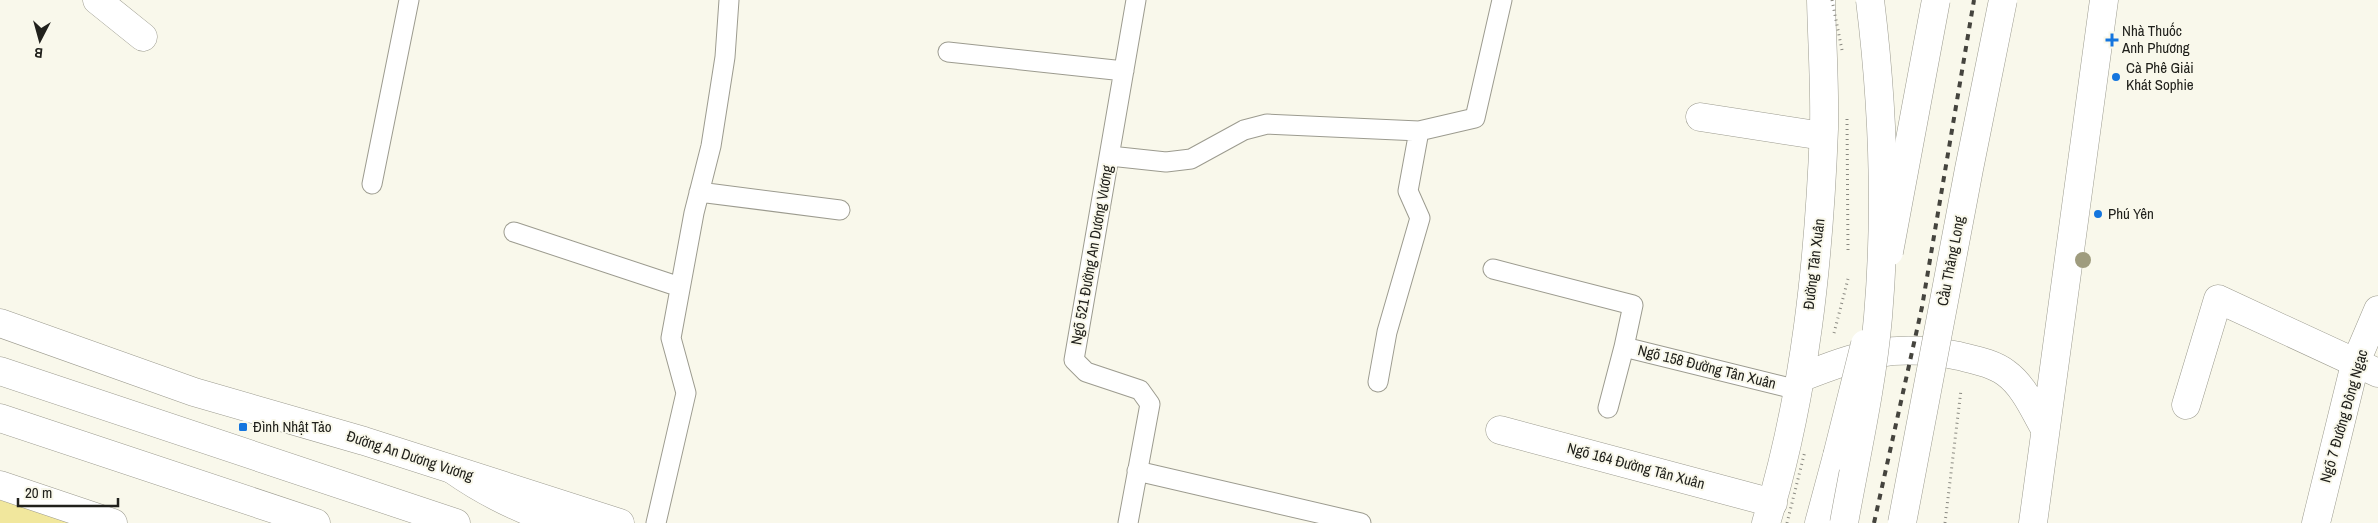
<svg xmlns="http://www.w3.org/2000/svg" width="2378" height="523" viewBox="0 0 2378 523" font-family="'Archivo Narrow',sans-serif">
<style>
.green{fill:#f1e79d}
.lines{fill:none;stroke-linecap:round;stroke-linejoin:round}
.service-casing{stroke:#9c9b8f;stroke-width:21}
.minor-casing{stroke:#9c9b8f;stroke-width:29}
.tertiary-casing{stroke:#9c9b8f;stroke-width:29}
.secondary-casing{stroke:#9c9b8f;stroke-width:29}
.primary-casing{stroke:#9c9b8f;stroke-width:29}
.service{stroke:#fff;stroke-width:19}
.minor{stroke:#fff;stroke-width:28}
.tertiary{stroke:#fff;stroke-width:28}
.secondary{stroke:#fff;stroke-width:28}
.primary{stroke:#fff;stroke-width:28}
.rail{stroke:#45443e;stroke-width:4;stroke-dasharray:6 6;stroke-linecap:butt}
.secondary-bridge-casing{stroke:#9c9b8f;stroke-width:29;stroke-linecap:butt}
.trunk-bridge-casing{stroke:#9c9b8f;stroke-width:29;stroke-linecap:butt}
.path-bridge{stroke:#8a8981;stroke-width:3;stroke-dasharray:1 4;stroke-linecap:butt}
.secondary-bridge{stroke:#fff;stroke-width:28}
.trunk-bridge{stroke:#fff;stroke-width:28}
.tree{fill:#9f9c7e}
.poi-dot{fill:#1475de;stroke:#f9f8eb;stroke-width:2}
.labels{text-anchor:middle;stroke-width:4;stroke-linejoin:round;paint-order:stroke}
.poi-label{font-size:15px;fill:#21211c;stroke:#f9f8eb;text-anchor:start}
.street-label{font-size:15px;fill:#21211c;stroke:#f9f8eb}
</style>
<rect width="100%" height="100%" fill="#f9f8eb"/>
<path class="green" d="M0,486L112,523H0Z"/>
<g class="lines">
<defs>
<path id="service" d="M948,52L1124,71
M1110,156L1166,162L1191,159L1244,130L1267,124L1419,131L1475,118L1502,0
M372,184L409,0
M699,192L840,210
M514,232L680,287
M1493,269L1633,305L1624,347L1798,390
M1378,382L1387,332L1420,218L1408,191L1419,131
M1608,408L1624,347
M1137,471L1361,523
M656,523L686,393L671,338L694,213L711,146L725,57L729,0
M1128,523L1150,404L1140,390L1086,372L1074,360L1136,0"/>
<path id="minor" d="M97,0L143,37
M1700,117L1823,136
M0,323L194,392L364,441L620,523
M2186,405L2218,299L2378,373
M1500,430L1773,503
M2316,523L2355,364L2378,310"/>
<path id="tertiary" d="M0,485L113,523"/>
<path id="secondary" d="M1800,378C1860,354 1894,343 1959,356C1975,360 1993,363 2006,373C2024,386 2034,410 2045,429
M1766,523C1805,396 1819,261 1824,129C1825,86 1822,43 1821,0
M1819,523L1837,456
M2033,523L2104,0"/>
<path id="primary" d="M0,371L456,523
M0,418L316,523
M453,470C487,494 521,510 560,523"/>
</defs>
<use href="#service" class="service-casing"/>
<use href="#minor" class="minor-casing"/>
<use href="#tertiary" class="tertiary-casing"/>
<use href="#secondary" class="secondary-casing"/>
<use href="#primary" class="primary-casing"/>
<use href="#service" class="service"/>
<use href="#minor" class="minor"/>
<use href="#tertiary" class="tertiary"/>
<use href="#secondary" class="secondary"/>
<use href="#primary" class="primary"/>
<path class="rail" d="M1874,523L1922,307L1974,0"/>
<defs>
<path id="secondary-bridge" d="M1889,252L1936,0
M1837,456L1865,344
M1902,523L1969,169L2003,0"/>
<path id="trunk-bridge" d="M1844,523C1856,455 1872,386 1878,317C1887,212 1883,105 1870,0"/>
</defs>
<use href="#secondary-bridge" class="secondary-bridge-casing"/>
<use href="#trunk-bridge" class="trunk-bridge-casing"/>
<path class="path-bridge" d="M1832,0L1842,50
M1847,119L1848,250
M1834,333L1848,279
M1787,523L1805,451
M1945,523L1961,390"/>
<use href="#secondary-bridge" class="secondary-bridge"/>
<use href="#trunk-bridge" class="trunk-bridge"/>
</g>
<circle class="tree" cx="2083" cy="260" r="8"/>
<g class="poi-dot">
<path d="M2109.5 32.5h5v5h5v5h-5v5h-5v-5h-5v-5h5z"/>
<circle cx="2116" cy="77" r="5"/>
<circle cx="2098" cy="214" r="5"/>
<rect x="238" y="422" width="10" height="10" rx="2.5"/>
</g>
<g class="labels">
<g class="poi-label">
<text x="2122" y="36">Nhà Thuốc<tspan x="2122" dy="17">Anh Phương</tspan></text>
<text x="2126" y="73">Cà Phê Giải<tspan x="2126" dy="17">Khát Sophie</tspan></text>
<text x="2108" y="219">Phú Yên</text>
<text x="253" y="432">Đình Nhật Tảo</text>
</g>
<g class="street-label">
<text transform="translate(1092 255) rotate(-80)" y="5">Ngõ 521 Đường An Dương Vương</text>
<text transform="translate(1951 261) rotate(-79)" y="5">Cầu Thăng Long</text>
<text transform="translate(1814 264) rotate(-83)" y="5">Đường Tân Xuân</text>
<text transform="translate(1707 367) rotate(14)" y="5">Ngõ 158 Đường Tân Xuân</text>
<text transform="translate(2344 416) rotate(-74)" y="5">Ngõ 7 Đường Đông Ngạc</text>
<text transform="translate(410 456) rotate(18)" y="5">Đường An Dương Vương</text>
<text transform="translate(1636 466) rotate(15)" y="5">Ngõ 164 Đường Tân Xuân</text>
</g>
</g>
<g transform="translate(40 40) rotate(186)" stroke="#f9f8eb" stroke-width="4" paint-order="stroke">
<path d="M0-4L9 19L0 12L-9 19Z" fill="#21211c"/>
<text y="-8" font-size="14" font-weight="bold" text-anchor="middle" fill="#21211c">B</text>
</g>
<path d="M18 498v8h100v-8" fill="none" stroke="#21211c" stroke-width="2.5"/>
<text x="25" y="498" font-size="15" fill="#21211c" stroke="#f9f8eb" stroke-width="4" paint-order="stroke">20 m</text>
</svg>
